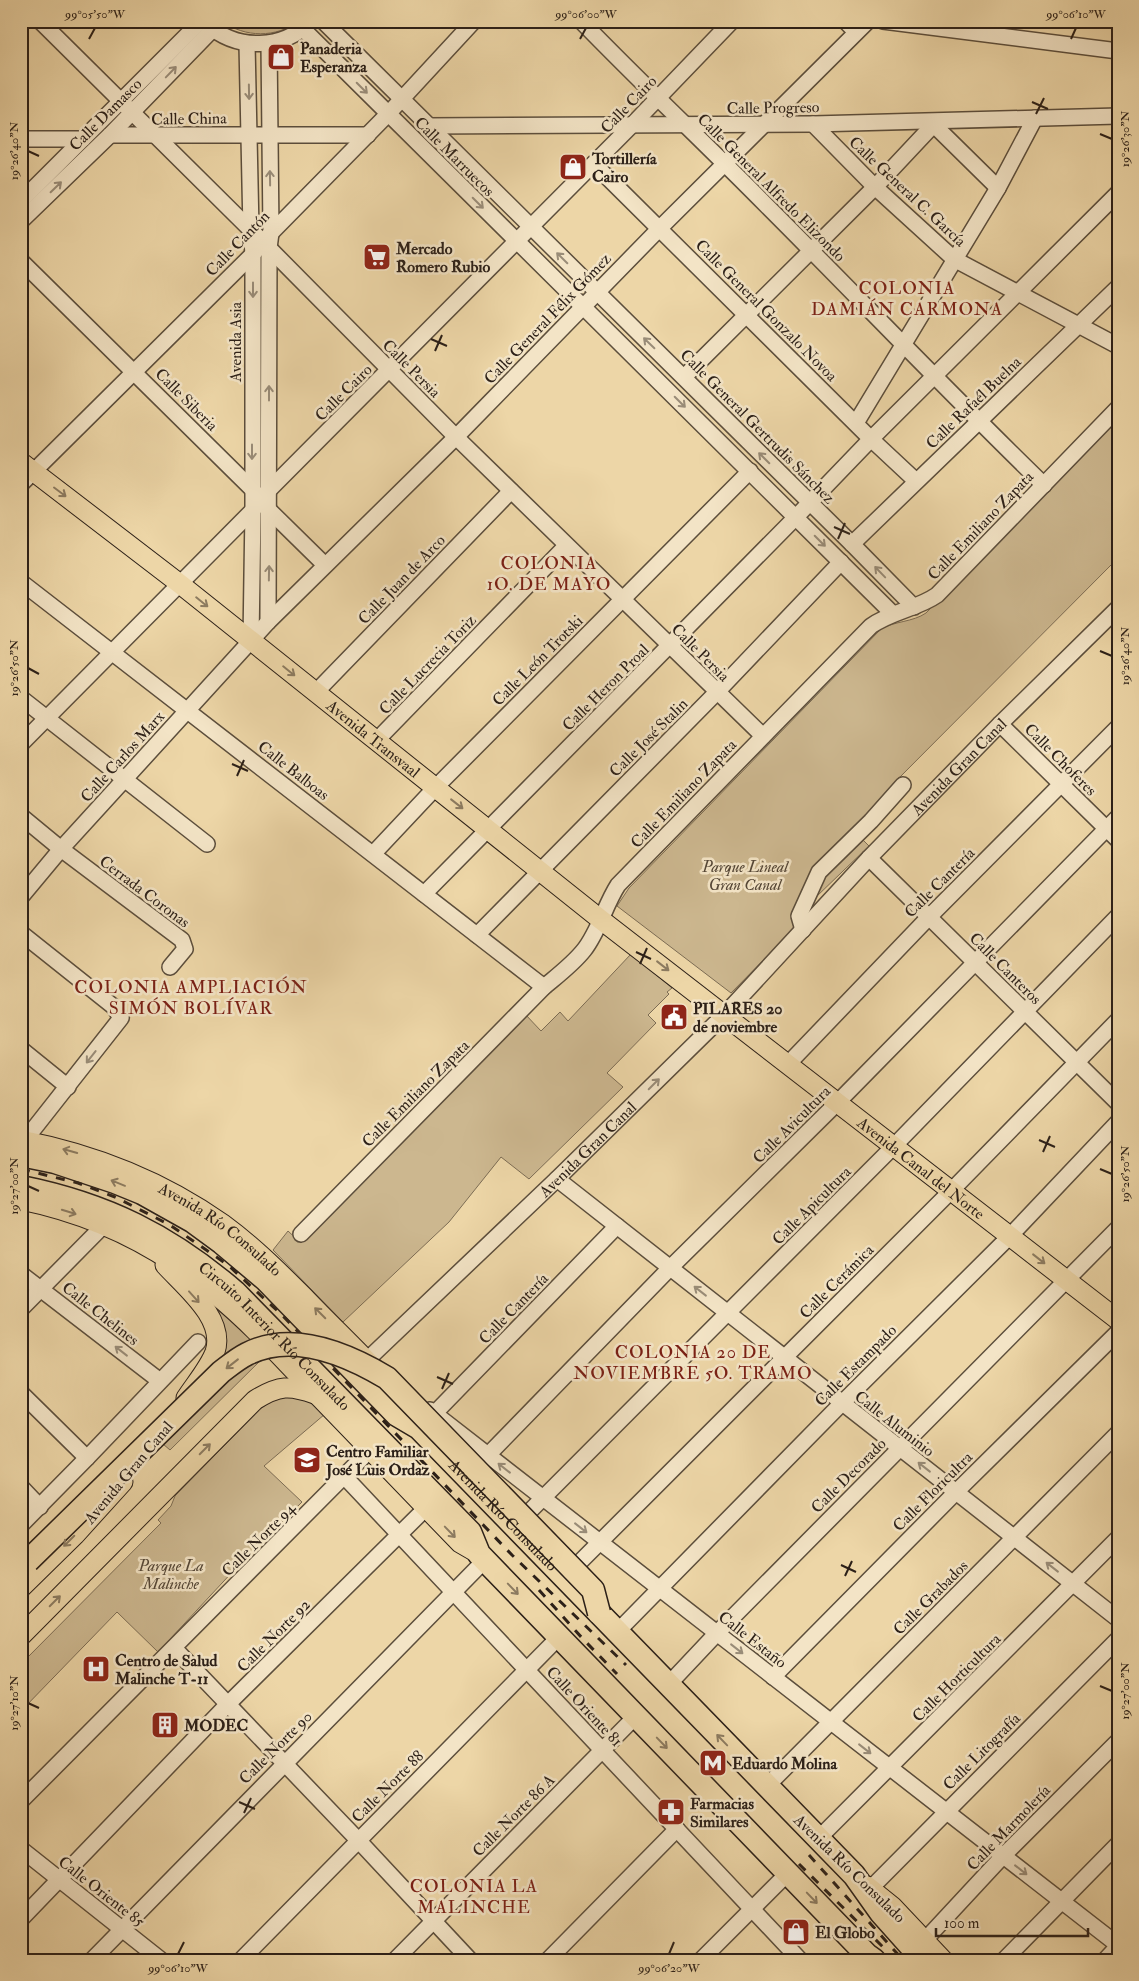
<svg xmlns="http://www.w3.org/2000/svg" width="1139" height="1981" viewBox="0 0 1139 1981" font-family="'IM FELL Double Pica',serif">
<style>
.green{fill:#ccb78f;stroke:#7c6c54}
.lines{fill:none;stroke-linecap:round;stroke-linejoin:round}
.minor-casing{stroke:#5c4e3c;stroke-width:18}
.major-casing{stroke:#2c2018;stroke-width:21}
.highway-casing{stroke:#2c2018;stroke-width:25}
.minor{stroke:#f3e4c6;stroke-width:15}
.major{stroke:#edd6a7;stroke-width:19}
.highway{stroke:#edd6a7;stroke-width:22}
.rail{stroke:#2c2018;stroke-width:3;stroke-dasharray:9 9;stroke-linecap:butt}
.highway-bridge-casing{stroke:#2c2018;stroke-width:25;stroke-linecap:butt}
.highway-bridge{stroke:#edd6a7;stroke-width:22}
.oneway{stroke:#998c78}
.oneway2{stroke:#8c7b60}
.ticks{fill:none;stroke:#2c2018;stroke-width:2}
.labels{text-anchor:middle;stroke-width:5;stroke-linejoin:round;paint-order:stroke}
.poi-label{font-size:16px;font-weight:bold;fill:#2c2018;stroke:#f3e4c6;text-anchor:start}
.street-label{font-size:16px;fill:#2c2018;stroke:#f3e4c6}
.park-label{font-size:16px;font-style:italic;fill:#544636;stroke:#f3e4c6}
.neighbourhood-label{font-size:18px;letter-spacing:1px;fill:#7a1f14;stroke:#f3e4c6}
.neatline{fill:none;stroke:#2c2018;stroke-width:2}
.ticks-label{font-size:12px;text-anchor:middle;fill:#2c2018}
</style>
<rect width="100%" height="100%" fill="#edd6a7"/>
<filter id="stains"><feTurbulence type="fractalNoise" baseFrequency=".004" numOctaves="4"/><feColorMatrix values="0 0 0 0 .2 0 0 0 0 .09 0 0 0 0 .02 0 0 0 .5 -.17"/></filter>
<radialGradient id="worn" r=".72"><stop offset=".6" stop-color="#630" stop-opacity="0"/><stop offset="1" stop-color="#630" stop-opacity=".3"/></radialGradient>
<path class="green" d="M222,21H299C276,38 245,38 222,21Z
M1118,415V558L898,779L907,789L861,838L869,846L815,898L811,915L790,933L731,993L617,906L629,888L881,629C895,621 913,622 926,613Z
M631,954L672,988L667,992L669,994L648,1015L656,1023L607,1073L623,1087L529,1179L501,1157L449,1222L343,1322L273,1250L288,1231L301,1243L525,1014L541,1031L560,1012L568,1021Z
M219,1307L267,1354L170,1450L163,1444L220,1354Z
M293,1386L325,1414L264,1466L302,1502L236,1568L158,1652L117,1612L21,1711V1664L161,1523L158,1520L171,1506L175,1496L260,1409Z"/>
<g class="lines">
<defs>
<g id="minor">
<path d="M40,21L269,248L456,437L763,736"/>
<path d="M323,21L852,544L914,607"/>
<path d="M581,21C642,84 705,143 766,205C859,298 949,393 1044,485"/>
<path d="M845,21L856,32"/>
<path d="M883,21L1118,51"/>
<path d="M207,24C237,51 283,50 311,21"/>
<path d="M303,29L892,613"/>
<path d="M247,44L251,230L253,254V510L251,640"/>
<path d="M813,124L875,187L954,259L1118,346"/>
<path d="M933,124L998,188"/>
<path d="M428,126L813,124L1118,116"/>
<path d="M110,135H368"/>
<path d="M21,139H83"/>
<path d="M594,164L871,439L916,481"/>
<path d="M21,201L201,21"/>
<path d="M21,221L110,135L213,29"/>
<path d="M21,261L252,489L270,511L325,565"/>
<path d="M684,377L875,187L936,122"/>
<path d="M856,423L998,188L1035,118"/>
<path d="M21,484L253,254L271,233L388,114L474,21"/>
<path d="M852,544L1118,287"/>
<path d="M21,582L544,987"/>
<path d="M268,622L269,248L271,233L269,44"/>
<path d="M316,692L511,491"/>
<path d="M21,698L207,844"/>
<path d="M1000,724L1118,840"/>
<path d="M376,741L566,546"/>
<path d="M21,744L253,510L269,490L631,126L732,21"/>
<path d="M21,816L61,849L182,940L185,949L170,967"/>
<path d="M373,854L436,787L750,471"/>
<path d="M869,858L1118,1103"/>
<path d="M424,894L796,517L871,439L1118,193"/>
<path d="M21,897L61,849L268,622L456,437L660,228L868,21"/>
<path d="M803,930L799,916L819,872L871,821L903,785"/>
<path d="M21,933L114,1007L121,1018L25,1140"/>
<path d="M477,935L717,692L841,562"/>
<path d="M21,1049L68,1087"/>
<path d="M788,1064L929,917L1118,727"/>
<path d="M557,1179L1118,1619"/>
<path d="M301,1234L544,987C557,976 573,964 584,950C599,931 605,905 618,885L871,626C892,611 917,609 937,595L1118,408"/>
<path d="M21,1274L160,1381"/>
<path d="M21,1309L104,1225"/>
<path id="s1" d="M374,1366L366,1361L557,1179L724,1015L869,858L1000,724L1118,608"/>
<path d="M21,1393L87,1458"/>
<path d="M430,1410L1118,1945"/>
<path d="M434,1414L617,1226"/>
<path d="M488,1455L670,1268L837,1103L1118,817"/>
<path d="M344,1476L800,1960"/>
<path d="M21,1487L40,1507"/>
<path d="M526,1515L894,1146L1118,916"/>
<path d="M21,1525L87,1458L198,1342"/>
<path d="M577,1565L951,1191L1118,1020"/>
<path d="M617,1632L842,1403L1010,1236L1118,1122"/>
<path d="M174,1648L358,1840L470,1960"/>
<path d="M773,1677L956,1492L1118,1332"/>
<path d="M668,1685L717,1633L1118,1228"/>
<path d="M767,1786L1118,1433"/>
<path d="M21,1801L370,1450"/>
<path d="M818,1839L1118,1538"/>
<path d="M21,1849L161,1960"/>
<path d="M870,1889L1118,1639"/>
<path d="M21,1919L228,1704L426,1508"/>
<path d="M925,1940L1003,1856L1118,1741"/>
<path d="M92,1960L485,1560"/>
<path d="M241,1960L559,1637"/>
<path d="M395,1960L636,1716"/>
<path d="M548,1960L677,1829"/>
<path d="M701,1960L788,1873"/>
<path d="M1004,1960L1118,1844"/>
<path d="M1105,1960L1118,1946"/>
</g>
<g id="major">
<path id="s2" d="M21,462L180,584L600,919L1118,1320"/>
<path id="s3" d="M21,1140C94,1154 162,1181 223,1224C253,1246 279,1272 305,1298C327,1321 350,1343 372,1366"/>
<path d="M21,1200C95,1215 159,1246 216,1295C254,1326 287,1364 321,1399C367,1447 414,1495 460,1543L479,1554"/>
<path d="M165,1265C185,1287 226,1319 215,1352C209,1368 195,1384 186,1398"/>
<path d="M21,1588L75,1535L123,1482"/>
<path d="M21,1636L255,1400C279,1385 290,1385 315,1394"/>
<path d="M867,1886L893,1907L943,1960"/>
</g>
<g id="highway">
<path id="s4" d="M21,1155L55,1162L115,1182L142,1193L192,1221L222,1243L266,1280L397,1415L419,1428L854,1875L881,1913L923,1960"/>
<path id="s5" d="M21,1187C106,1204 170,1236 235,1292L470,1532L479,1554L867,1955L874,1960"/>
</g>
</defs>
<use href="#minor" class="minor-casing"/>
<use href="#major" class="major-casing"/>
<use href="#highway" class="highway-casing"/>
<use href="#minor" class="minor"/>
<use href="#major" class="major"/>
<use href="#highway" class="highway"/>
<path class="rail" d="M21,1169L78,1183L115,1197L170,1225L228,1265L283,1316L512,1555L626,1665
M539,1590L583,1639L617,1674
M809,1855L903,1960
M799,1864L888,1952"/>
<defs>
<path id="highway-bridge" d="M28,1561L221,1372C229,1366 237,1359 247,1354C292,1331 347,1354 387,1378L593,1590L599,1613"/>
</defs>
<use href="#highway-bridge" class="highway-bridge-casing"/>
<use href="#highway-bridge" class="highway-bridge"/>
</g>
<defs><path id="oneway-shaft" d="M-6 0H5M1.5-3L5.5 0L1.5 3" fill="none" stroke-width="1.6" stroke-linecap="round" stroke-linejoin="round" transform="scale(1.25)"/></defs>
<g class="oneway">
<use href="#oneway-shaft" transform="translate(171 72) rotate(-46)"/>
<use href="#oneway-shaft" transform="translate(362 88) rotate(45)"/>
<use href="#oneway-shaft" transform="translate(249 92) rotate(89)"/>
<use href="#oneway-shaft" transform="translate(270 178) rotate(-91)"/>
<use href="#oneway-shaft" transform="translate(56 187) rotate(-44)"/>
<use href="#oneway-shaft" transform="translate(478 203) rotate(45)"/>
<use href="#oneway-shaft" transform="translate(562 258) rotate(-135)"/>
<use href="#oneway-shaft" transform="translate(253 290) rotate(90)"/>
<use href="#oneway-shaft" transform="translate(649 343) rotate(-136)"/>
<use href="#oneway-shaft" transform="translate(269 393) rotate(-90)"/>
<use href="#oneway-shaft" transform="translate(680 402) rotate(45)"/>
<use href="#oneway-shaft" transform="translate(252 452) rotate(90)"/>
<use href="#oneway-shaft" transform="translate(764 458) rotate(-135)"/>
<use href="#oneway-shaft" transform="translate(820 541) rotate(45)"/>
<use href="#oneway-shaft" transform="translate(880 572) rotate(-134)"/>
<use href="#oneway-shaft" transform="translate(269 573) rotate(-89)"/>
<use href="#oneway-shaft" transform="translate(91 1057) rotate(128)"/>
<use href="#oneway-shaft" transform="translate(654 1084) rotate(-45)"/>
<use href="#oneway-shaft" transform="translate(700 1291) rotate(-142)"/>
<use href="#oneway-shaft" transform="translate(121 1351) rotate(-142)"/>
<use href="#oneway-shaft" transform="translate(924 1467) rotate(-142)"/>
<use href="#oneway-shaft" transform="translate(504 1468) rotate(-142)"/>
<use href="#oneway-shaft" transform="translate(581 1528) rotate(38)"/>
<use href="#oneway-shaft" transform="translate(1052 1567) rotate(-142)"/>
<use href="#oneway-shaft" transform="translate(737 1649) rotate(38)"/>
<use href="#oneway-shaft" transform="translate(865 1749) rotate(38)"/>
<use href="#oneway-shaft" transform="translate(1021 1870) rotate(38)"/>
</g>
<g class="oneway2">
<use href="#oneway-shaft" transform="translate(60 492) rotate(37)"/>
<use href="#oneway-shaft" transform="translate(202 602) rotate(39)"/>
<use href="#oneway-shaft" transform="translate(289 671) rotate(39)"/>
<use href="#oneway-shaft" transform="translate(457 804) rotate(38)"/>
<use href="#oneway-shaft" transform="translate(663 966) rotate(38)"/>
<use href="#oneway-shaft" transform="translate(70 1151) rotate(-164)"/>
<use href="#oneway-shaft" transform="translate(118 1183) rotate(-158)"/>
<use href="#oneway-shaft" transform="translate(69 1212) rotate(17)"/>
<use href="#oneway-shaft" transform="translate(1039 1259) rotate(38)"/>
<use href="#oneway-shaft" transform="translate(194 1297) rotate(48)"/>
<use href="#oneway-shaft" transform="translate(320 1313) rotate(-135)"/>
<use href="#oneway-shaft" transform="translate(232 1364) rotate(142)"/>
<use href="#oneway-shaft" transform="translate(205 1449) rotate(-45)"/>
<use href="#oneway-shaft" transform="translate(450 1532) rotate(46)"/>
<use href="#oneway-shaft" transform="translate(69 1541) rotate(135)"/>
<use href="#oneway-shaft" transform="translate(513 1589) rotate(46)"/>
<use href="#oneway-shaft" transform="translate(55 1601) rotate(-45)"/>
<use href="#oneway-shaft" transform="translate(722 1740) rotate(-134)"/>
<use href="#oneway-shaft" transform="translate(662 1743) rotate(46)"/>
<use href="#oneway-shaft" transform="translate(812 1898) rotate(46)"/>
</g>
<path class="ticks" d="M89,39L95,28M580,39L586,28M1071,39L1076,28M1032,102L1048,109M1036,114L1044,98M1100,134L1112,139M28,151L39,156M431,339L447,346M435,351L442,335M834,527L850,534M838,539L845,523M1100,651L1112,656M28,668L39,674M232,764L248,771M237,776L244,760M636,952L651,959M640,964L647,948M1039,1140L1055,1147M1043,1152L1050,1136M1100,1169L1112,1174M28,1186L39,1191M437,1377L453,1384M442,1389L449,1373M841,1565L856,1572M845,1576L852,1561M1100,1686L1112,1691M28,1703L39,1708M239,1802L255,1809M244,1813L251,1798M178,1954L184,1942M669,1954L674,1942"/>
<defs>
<symbol id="shop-square" viewBox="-11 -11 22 22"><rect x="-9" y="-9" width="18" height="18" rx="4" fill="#8f2418" stroke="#f3e4c6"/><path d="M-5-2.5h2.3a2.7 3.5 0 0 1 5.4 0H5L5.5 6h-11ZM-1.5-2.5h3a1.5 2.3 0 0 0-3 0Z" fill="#fff"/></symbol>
<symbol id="supermarket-square" viewBox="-11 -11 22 22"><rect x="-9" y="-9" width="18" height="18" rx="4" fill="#8f2418" stroke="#f3e4c6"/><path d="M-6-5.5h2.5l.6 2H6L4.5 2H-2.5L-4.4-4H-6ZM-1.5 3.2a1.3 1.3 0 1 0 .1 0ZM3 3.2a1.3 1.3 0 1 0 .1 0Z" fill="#fff"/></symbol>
<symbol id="civic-square" viewBox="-11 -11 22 22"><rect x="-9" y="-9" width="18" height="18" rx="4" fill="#8f2418" stroke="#f3e4c6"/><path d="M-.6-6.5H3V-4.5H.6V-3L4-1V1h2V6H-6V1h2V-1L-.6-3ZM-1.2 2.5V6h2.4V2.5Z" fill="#fff"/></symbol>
<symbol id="school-square" viewBox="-11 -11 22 22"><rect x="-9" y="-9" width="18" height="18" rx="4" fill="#8f2418" stroke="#f3e4c6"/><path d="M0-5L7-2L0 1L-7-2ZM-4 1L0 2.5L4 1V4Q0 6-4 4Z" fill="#fff"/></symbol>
<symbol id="hospital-square" viewBox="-11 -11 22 22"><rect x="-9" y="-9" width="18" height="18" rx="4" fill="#8f2418" stroke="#f3e4c6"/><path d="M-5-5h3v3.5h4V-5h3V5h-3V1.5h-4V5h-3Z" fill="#fff"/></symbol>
<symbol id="building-square" viewBox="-11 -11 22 22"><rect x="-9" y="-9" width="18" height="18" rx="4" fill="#8f2418" stroke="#f3e4c6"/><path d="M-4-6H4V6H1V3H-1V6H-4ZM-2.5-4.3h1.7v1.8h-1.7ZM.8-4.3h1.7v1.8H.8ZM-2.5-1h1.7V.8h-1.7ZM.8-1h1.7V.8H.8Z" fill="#fff"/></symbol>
<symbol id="metro-square" viewBox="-11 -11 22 22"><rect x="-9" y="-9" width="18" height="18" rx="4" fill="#8f2418" stroke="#f3e4c6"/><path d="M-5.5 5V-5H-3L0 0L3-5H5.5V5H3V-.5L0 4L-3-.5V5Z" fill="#fff"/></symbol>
<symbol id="pharmacy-square" viewBox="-11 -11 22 22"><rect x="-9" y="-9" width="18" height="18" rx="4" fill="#8f2418" stroke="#f3e4c6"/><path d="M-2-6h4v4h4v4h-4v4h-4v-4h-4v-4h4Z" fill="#fff"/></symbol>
</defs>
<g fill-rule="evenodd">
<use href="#shop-square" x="265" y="41" width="32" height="32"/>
<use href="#shop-square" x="557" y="151" width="32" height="32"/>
<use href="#supermarket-square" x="361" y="241" width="32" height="32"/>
<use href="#civic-square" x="658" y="1001" width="32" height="32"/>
<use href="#school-square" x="291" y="1444" width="32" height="32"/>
<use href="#hospital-square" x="80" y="1653" width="32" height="32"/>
<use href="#building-square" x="149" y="1709" width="32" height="32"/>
<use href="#metro-square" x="697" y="1747" width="32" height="32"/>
<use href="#pharmacy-square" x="655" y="1796" width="32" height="32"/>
<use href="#shop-square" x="780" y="1916" width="32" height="32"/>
</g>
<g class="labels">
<g class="poi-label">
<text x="300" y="54">Panaderia<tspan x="300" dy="18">Esperanza</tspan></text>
<text x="592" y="164">Tortillería<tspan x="592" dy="18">Cairo</tspan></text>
<text x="396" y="254">Mercado<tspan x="396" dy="18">Romero Rubio</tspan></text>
<text x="693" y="1014">PILARES 20<tspan x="693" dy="18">de noviembre</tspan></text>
<text x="326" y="1457">Centro Familiar<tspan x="326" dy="18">José Luis Ordaz</tspan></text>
<text x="115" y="1666">Centro de Salud<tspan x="115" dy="18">Malinche T-11</tspan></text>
<text x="184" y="1731">MODEC</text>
<text x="732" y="1769">Eduardo Molina</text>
<text x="690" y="1809">Farmacias<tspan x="690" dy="18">Similares</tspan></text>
<text x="815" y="1938">El Globo</text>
</g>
<g class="street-label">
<text transform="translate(628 104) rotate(-46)" y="6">Calle Cairo</text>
<text transform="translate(773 107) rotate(-1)" y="6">Calle Progreso</text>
<text transform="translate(105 114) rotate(-45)" y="6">Calle Damasco</text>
<text transform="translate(189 118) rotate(-1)" y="6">Calle China</text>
<text transform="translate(455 156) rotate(45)" y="6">Calle Marruecos</text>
<text transform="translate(772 187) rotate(45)" y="6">Calle General Alfredo Elizondo</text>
<text transform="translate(908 191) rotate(43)" y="6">Calle General C. García</text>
<text transform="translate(237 243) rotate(-46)" y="6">Calle Cantón</text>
<text transform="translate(767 310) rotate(45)" y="6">Calle General Gonzalo Novoa</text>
<text transform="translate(547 318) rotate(-46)" y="6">Calle General Félix Gómez</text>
<text transform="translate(235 342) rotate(-90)" y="6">Avenida Asia</text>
<text transform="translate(412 368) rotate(45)" y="6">Calle Persia</text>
<text transform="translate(343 392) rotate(-45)" y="6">Calle Cairo</text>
<text transform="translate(187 399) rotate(45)" y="6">Calle Siberia</text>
<text transform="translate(973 402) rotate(-44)" y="6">Calle Rafaél Buelna</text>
<text transform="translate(758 426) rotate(45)" y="6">Calle General Gertrudis Sánchez</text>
<text transform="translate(980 525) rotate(-46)" y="6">Calle Emiliano Zapata</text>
<text transform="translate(401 579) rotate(-46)" y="6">Calle Juan de Arco</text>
<text transform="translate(701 652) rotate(45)" y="6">Calle Persia</text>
<text transform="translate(537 660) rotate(-45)" y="6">Calle León Trotski</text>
<text transform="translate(427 664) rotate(-46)" y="6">Calle Lucrecia Toriz</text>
<text transform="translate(605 687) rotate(-45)" y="6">Calle Heron Proal</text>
<text transform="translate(648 737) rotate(-45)" y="6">Calle José Stalin</text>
<text dy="6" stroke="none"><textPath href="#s2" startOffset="448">Avenida Transvaal</textPath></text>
<text transform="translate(122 756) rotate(-48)" y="6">Calle Carlos Marx</text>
<text transform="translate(1061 759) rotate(45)" y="6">Calle Choferes</text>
<text dy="6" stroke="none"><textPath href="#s1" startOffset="849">Avenida Gran Canal</textPath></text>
<text transform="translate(294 770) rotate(38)" y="6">Calle Balboas</text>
<text transform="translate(683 793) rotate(-46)" y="6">Calle Emiliano Zapata</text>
<text transform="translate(939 882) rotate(-45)" y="6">Calle Cantería</text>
<text transform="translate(145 891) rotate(37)" y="6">Cerrada Coronas</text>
<text transform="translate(1006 968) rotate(45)" y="6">Calle Canteros</text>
<text transform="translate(415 1093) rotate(-45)" y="6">Calle Emiliano Zapata</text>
<text transform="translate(791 1124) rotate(-45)" y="6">Calle Avicultura</text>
<text dy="6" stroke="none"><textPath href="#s1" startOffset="316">Avenida Gran Canal</textPath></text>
<text dy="6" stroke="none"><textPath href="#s2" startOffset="1144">Avenida Canal del Norte</textPath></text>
<text transform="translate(811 1205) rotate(-45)" y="6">Calle Apicultura</text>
<text dy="6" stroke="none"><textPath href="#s3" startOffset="221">Avenida Río Consulado</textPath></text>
<text transform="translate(836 1281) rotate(-45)" y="6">Calle Cerámica</text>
<text transform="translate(513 1308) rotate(-46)" y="6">Calle Cantería</text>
<text transform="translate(101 1313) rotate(38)" y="6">Calle Chelines</text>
<text dy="6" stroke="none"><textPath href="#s5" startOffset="300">Circuito Interior Río Consulado</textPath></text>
<text transform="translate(855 1365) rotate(-45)" y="6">Calle Estampado</text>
<text transform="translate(895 1423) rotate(38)" y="6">Calle Aluminio</text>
<text transform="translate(128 1472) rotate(-50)" y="6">Avenida Gran Canal</text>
<text transform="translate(848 1475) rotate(-45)" y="6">Calle Decorado</text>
<text transform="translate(932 1491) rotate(-45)" y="6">Calle Floricultra</text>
<text dy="6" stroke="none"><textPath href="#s4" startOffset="614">Avenida Río Consulado</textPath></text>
<text transform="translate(258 1539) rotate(-45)" y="6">Calle Norte 94</text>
<text transform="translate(930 1597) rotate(-45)" y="6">Calle Grabados</text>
<text transform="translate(273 1635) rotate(-45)" y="6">Calle Norte 92</text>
<text transform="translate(753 1639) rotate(38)" y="6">Calle Estaño</text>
<text transform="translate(956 1677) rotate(-45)" y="6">Calle Horticultura</text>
<text transform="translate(585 1706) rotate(47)" y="6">Calle Oriente 81</text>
<text transform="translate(275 1747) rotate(-45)" y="6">Calle Norte 90</text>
<text transform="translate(981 1751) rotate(-45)" y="6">Calle Litografía</text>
<text transform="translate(387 1786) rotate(-45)" y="6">Calle Norte 88</text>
<text transform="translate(513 1815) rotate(-45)" y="6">Calle Norte 86 A</text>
<text transform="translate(1008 1827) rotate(-46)" y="6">Calle Marmolería</text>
<text transform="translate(850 1868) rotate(44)" y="6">Avenida Río Consulado</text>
<text transform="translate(102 1891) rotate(38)" y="6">Calle Oriente 85</text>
</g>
<g class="park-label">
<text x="745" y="872">Parque Lineal<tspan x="745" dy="18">Gran Canal</tspan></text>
<text x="171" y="1571">Parque La<tspan x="171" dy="18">Malinche</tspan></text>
</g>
<g class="neighbourhood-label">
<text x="907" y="294">COLONIA<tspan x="907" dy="21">DAMIÁN CARMONA</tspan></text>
<text x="549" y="569">COLONIA<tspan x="549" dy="21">1O. DE MAYO</tspan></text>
<text x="191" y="993">COLONIA AMPLIACIÓN<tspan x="191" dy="21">SIMÓN BOLÍVAR</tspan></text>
<text x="693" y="1358">COLONIA 20 DE<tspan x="693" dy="21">NOVIEMBRE 5O. TRAMO</tspan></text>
<text x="474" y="1892">COLONIA LA<tspan x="474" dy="21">MALINCHE</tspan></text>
</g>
</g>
<rect width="1139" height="1981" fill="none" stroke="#edd6a7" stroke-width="55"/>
<path d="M936 1928v8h152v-8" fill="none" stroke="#2c2018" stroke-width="2.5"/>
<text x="944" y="1928" font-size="15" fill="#2c2018" stroke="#f3e4c6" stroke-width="4" paint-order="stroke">100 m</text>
<rect x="28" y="28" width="1084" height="1926" class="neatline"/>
<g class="ticks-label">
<text x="95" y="18">99°05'50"W</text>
<text x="586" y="18">99°06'00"W</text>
<text x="1076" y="18">99°06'10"W</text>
<text transform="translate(1125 139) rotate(-90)" y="4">19°26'30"N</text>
<text transform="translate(14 151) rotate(-90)" y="4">19°26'40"N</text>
<text transform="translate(1125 656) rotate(-90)" y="4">19°26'40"N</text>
<text transform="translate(14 668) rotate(-90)" y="4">19°26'50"N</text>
<text transform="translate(1125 1174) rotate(-90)" y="4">19°26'50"N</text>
<text transform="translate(14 1186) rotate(-90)" y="4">19°27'00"N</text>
<text transform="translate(1125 1691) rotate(-90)" y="4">19°27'00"N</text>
<text transform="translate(14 1703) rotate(-90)" y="4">19°27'10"N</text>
<text x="178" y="1972">99°06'10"W</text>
<text x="669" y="1972">99°06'20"W</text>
</g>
<rect width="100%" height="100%" filter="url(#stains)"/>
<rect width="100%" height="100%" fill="url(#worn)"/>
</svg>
